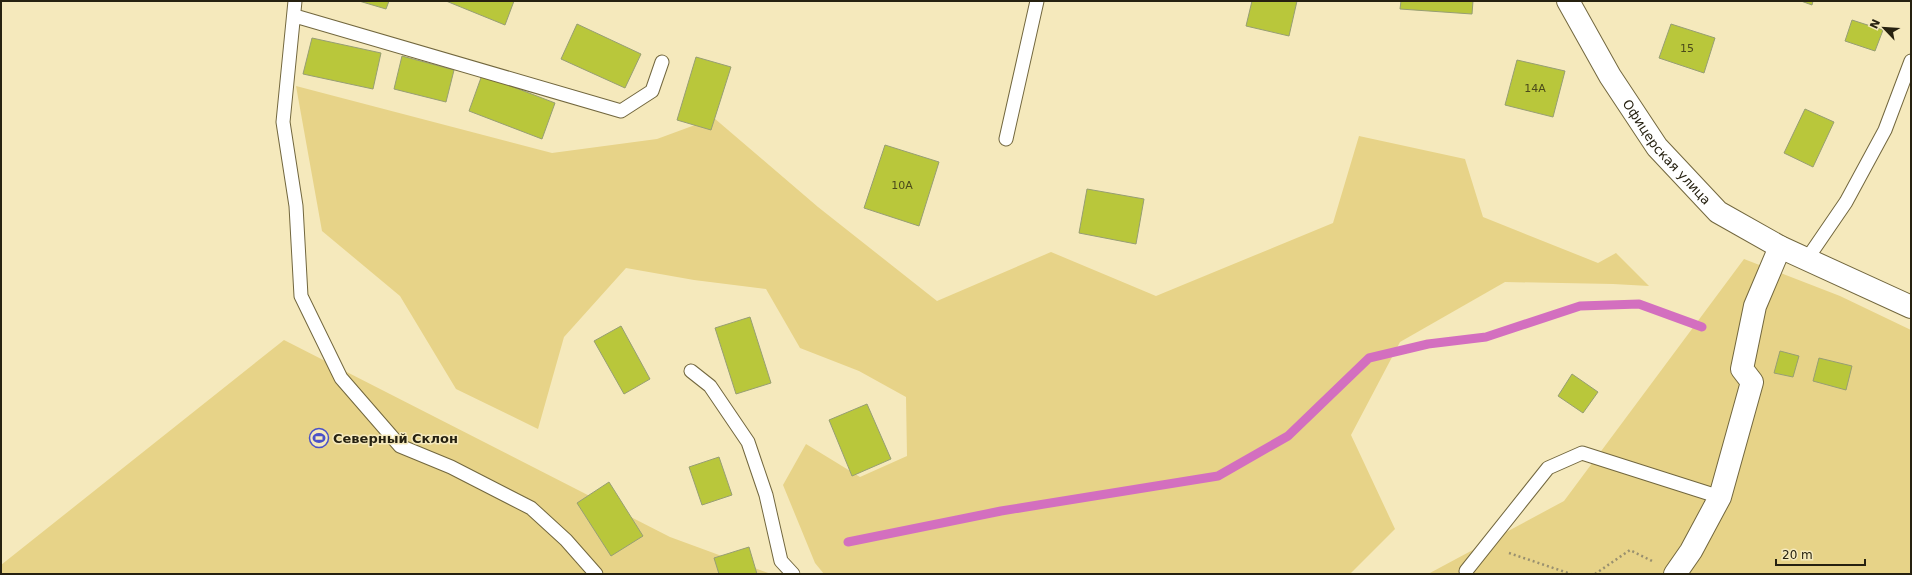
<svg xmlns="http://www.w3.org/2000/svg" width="1912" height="575" viewBox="0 0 1912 575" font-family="'DejaVu Sans',sans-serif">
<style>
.green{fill:#e7d388}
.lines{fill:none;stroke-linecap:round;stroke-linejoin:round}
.stream{stroke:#d36fbf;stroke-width:9}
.building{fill:#b9c73b;stroke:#979e73}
.lane-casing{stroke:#72673e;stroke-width:15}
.street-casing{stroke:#72673e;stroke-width:24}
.secondary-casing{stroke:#72673e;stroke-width:24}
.path{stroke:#99906f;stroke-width:2.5;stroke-dasharray:2 3;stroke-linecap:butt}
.lane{stroke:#fff;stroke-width:13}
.street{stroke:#fff;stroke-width:22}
.secondary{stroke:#fff;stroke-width:22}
.labels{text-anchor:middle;stroke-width:3;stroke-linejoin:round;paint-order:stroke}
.number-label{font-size:11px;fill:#4b4a1b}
.street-label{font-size:13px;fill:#262110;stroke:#f5e9bc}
.poi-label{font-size:13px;font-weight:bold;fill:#262110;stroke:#f5e9bc;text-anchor:start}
</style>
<rect width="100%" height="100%" fill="#f5e9bc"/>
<path class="green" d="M296,86L552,153L657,139L714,118L818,207L937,301L1051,252L1156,296L1333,223L1359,136L1465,159L1483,217L1598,263L1616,253L1649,286L1613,284L1505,282L1400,342L1351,435L1395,529L1350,574H824L815,563L783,485L806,444L860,477L907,456L906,397L859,371L800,348L766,289L694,280L626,268L564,337L538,429L456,389L400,296L322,231Z
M1744,259L1840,296L1911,330V574H1428L1564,501Z
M284,340L670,537L771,574H1V565Z"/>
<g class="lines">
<path class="stream" d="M848,542L1001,511L1218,476L1288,436L1369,358L1428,344L1486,337L1580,306L1639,304L1702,327"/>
</g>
<path class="building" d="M359,1H389L386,9Z
M446,1H514L505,25Z
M1252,1H1297L1289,36L1246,26Z
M1401,1H1473L1472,14L1400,9Z
M1801,1H1813L1812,5Z
M1852,20L1883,30L1875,51L1845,41Z
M577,24L641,54L625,88L561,59Z
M1671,24L1715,38L1704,73L1659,58Z
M312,38L381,53L373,89L303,74Z
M402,56L454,70L446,102L394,89Z
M696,57L731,67L711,130L677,120Z
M1517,60L1565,71L1553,117L1505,105Z
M482,75L555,103L542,139L469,111Z
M1805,109L1834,122L1813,167L1784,153Z
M885,145L939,162L919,226L864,208Z
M1087,189L1144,199L1136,244L1079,233Z
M750,317L771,383L736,394L715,328Z
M621,326L650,379L624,394L594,341Z
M1780,351L1799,356L1793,377L1774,373Z
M1819,358L1852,366L1846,390L1813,381Z
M1572,374L1598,392L1583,413L1558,396Z
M867,404L891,459L852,476L829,420Z
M719,457L732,495L702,505L689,467Z
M609,482L643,536L611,556L577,503Z
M749,547L757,574H719L714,558Z"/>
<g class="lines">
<defs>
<path id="lane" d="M295,1L283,122L296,206L301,296L341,378L400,446L451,467L531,508L566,540L596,574
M295,16L621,111L652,91L662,62
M1006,139L1037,1
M1807,259L1846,202L1885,130L1911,61
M691,371L710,386L748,442L766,495L781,561L793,574
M1466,571L1548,468L1582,453L1720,497"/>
<path id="street" d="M1675,574L1691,551L1720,497L1752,382L1742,369L1755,306L1780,247"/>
<g id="secondary">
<path id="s1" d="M1568,1L1610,76L1657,147L1718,212L1780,247L1911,307"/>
</g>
</defs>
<use href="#lane" class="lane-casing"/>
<use href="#street" class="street-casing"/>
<use href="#secondary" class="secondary-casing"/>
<path class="path" d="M1509,553L1571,574
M1595,574L1630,550L1652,561"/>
<use href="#lane" class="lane"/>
<use href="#street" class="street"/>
<use href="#secondary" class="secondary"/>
</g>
<defs>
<symbol id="stadium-ring" viewBox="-11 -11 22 22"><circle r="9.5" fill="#f5e9bc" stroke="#4b52c8" stroke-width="1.5"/><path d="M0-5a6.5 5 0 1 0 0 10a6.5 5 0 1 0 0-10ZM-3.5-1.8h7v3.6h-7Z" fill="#4b52c8"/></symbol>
</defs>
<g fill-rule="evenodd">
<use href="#stadium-ring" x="308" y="427" width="22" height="22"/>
</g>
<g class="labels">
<g class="number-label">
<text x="1687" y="52">15</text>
<text x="1535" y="92">14А</text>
<text x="902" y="189">10А</text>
</g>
<g class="street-label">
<text dy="5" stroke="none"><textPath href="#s1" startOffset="181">Офицерская улица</textPath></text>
</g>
<g class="poi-label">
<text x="333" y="443">Северный Склон</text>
</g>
</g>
<rect width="1912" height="575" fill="none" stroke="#262110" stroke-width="4"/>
<g transform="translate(1884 28) rotate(295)" stroke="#f5e9bc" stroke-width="3" paint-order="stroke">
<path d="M0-3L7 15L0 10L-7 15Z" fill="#262110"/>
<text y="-6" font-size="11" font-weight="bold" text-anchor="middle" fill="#262110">N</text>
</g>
<path d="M1776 559v6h89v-6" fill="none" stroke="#262110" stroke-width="2"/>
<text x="1782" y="559" font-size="12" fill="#262110" stroke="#f5e9bc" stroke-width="3" paint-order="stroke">20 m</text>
</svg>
